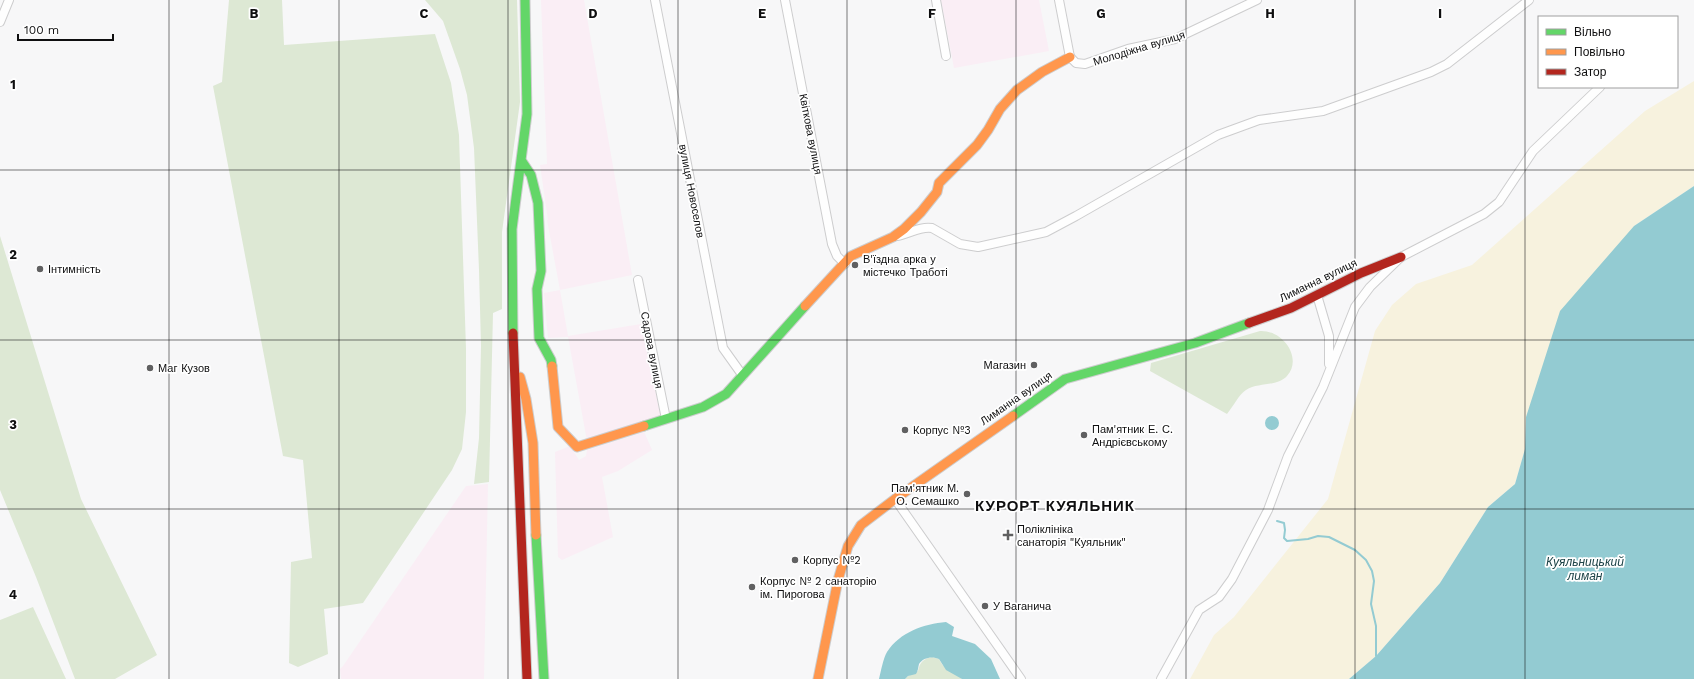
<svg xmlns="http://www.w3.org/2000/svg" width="1694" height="679" viewBox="0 0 1694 679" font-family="'Work Sans',sans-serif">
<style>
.industrial{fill:#faeef5}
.green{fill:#dde8d4}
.sand{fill:#f7f2de}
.water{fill:#93cbd2}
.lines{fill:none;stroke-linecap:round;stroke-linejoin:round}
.stream{stroke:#93cbd2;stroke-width:2}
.street-casing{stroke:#cdcdce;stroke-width:10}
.fast-casing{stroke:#cdcdce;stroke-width:11}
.slow-casing{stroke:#cdcdce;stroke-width:11}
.jam-casing{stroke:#cdcdce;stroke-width:11}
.street{stroke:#fefefe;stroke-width:8}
.fast{stroke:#63d668;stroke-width:9}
.slow{stroke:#ff974d;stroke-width:9}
.jam{stroke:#b3261e;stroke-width:9}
.grid{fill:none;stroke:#0f0f10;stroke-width:1;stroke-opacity:0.55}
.poi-dot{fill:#606061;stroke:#fff;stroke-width:1.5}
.labels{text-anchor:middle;stroke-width:3.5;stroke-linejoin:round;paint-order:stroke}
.street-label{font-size:11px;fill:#0f0f10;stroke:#fff}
.poi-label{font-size:11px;fill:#0f0f10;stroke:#fff;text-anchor:start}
.water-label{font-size:12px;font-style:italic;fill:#1d4347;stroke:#fff}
.district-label{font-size:15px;font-weight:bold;letter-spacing:1px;fill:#0f0f10;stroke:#fff}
.grid-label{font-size:13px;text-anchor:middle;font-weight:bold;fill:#0f0f10;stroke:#fff;stroke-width:3.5;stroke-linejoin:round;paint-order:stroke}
</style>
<rect width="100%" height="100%" fill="#f7f7f8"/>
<path class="industrial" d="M541,0H584L632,275L560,290L568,336L641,324L661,418L587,441L568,337L548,338L544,293L560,290L547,220H548L540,165L547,164Z
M941,0H1039L1049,51L954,68Z
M644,432L652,450L618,471L602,477L613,537L562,560L558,557L555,452L570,446L579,460L586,456L587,450Z
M488,484L484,679H341L340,669L343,666L466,486Z"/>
<path class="green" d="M229,0H282L284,45L435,34L451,83L459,135L466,349V412L462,449L452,470L363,603L324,609L328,654L298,667L289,663L291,562L312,558L303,460L283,456L213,86L222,82Z
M425,0H517L520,102L502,232V309L493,313L489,482L474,484L479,438L481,346L479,270L474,148L467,95L460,69L443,21Z
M0,236L81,499L157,655L115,679H75L36,577L0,490Z
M1260,331C1283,330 1303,358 1287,376C1277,387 1259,382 1246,390C1239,394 1233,407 1227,414L1150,371L1151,363Z
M33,607L66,679H0V620Z
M932,657L939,659C946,673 953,670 962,679H905L908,676L918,671C920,662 923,659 932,657Z"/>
<path class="sand" d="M1694,81V186L1634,226L1526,417L1525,449L1515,484L1488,507L1440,583L1376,656L1349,679H1190L1214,635L1234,617L1328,499L1375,331L1392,305L1416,284L1472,265L1645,111Z"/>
<path class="water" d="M1694,186V679H1349L1376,656L1440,583L1488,507L1515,484L1525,449L1526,417L1560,311L1634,226Z
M1265 423a7 7 0 1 1 14 0a7 7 0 1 1-14 0Z
M946,622L954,627L952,636L975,644L991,659L1000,679H962L946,670L939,659C933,656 923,657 919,664C918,668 918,671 916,674L908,676L905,679H879C881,671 883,659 887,652C900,632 924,624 946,622Z"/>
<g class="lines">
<path class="stream" d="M1277,521L1284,523L1285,530L1284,538L1287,541L1308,539L1318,536L1329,537L1355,550L1366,560L1372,571L1374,581L1371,604L1376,626V656"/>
<defs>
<path id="street" d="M655,0L723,348L743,376
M785,0L832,244L837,256L845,264
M936,0L946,56
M1059,0L1070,57L1076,63L1085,64L1128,49L1175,39L1257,0
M0,22L9,0
M897,236C909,234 920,226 932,228L960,244L978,247L1037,234L1046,232L1076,216L1218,135L1259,120L1323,111L1431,72L1447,64L1529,0
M638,280L666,419
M1317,295L1329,336V364
M895,499L1021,679
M1161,679L1199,610L1219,597L1232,579L1268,510L1288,456L1323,387L1355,307L1370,287L1401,257L1484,214L1499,202L1533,151L1600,87"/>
<path id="fast" d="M521,160L531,175L538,203L541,271L537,289L539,338L551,360L552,366
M513,333L512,229L527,114L525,0
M1013,416L1065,379L1195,343L1249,323
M644,426L703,407L726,394L805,306
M536,535L544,679"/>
<path id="slow" d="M805,306L851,256L893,237L904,229L921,212L937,192L939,183L977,145L988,130L1000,109L1017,90L1042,72L1070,57
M552,366L558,427L577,447L644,426
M520,377L526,399L533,443L536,535
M818,679L838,580L848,546L861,525L895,499L1013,416"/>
<path id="jam" d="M1249,323L1291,308L1361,273L1401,257
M513,333L527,679"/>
</defs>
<use href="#street" class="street-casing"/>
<use href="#fast" class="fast-casing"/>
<use href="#slow" class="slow-casing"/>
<use href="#jam" class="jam-casing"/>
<use href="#street" class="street"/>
<use href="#fast" class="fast"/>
<use href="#slow" class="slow"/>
<use href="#jam" class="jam"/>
</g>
<path class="grid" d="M169,0V679M339,0V679M508,0V679M678,0V679M847,0V679M1016,0V679M1186,0V679M1355,0V679M1525,0V679M0,170H1694M0,340H1694M0,509H1694"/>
<g class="poi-dot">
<circle cx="855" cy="265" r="4"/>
<circle cx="40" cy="269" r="4"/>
<circle cx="1034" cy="365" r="4"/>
<circle cx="150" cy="368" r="4"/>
<circle cx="905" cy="430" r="4"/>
<circle cx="1084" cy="435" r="4"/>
<circle cx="967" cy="494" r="4"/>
<path d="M1006 529h4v4h4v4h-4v4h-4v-4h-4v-4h4z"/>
<circle cx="795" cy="560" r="4"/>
<circle cx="752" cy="587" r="4"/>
<circle cx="985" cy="606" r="4"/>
</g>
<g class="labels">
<g class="street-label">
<text transform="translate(1139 48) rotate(-17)" y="4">Молодіжна вулиця</text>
<text transform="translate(811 134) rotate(79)" y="4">Квіткова вулиця</text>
<text transform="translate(692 191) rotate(79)" y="4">вулиця Новоселов</text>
<text transform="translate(1318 280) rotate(-26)" y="4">Лиманна вулиця</text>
<text transform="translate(652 350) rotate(79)" y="4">Садова вулиця</text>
<text transform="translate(1016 398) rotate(-35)" y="4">Лиманна вулиця</text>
</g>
<g class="poi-label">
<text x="863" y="263">В'їздна арка у<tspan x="863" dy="13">містечко Тработі</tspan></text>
<text x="48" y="273">Інтимність</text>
<text x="1026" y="369" text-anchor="end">Магазин</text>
<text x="158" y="372">Маг Кузов</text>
<text x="1092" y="433">Пам'ятник Е. С.<tspan x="1092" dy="13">Андрієвському</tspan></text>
<text x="913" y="434">Корпус №3</text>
<text x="959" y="492" text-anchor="end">Пам'ятник М.<tspan x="959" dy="13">О. Семашко</tspan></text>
<text x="1017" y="533">Поліклініка<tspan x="1017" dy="13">санаторія "Куяльник"</tspan></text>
<text x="803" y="564">Корпус №2</text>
<text x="760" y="585">Корпус № 2 санаторію<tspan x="760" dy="13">ім. Пирогова</tspan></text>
<text x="993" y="610">У Ваганича</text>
</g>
<g class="water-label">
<text x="1585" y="566">Куяльницький<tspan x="1585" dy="14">лиман</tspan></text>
</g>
<g class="district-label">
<text x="1055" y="511">КУРОРТ КУЯЛЬНИК</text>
</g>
</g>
<g class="grid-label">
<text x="254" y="18">B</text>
<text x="424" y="18">C</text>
<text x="593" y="18">D</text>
<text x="762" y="18">E</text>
<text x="932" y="18">F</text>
<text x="1101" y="18">G</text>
<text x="1270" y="18">H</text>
<text x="1440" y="18">I</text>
<text x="13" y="89">1</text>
<text x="13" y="259">2</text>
<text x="13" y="429">3</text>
<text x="13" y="599">4</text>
</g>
<rect x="1538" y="16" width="140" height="72" fill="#ffffff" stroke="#9f9f9f"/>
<rect x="1546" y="29" width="20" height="6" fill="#63d668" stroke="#9f9f9f"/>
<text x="1574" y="36" font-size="12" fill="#0f0f10">Вільно</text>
<rect x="1546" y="49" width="20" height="6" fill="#ff974d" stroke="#9f9f9f"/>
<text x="1574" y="56" font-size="12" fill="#0f0f10">Повільно</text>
<rect x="1546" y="69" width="20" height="6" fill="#b3261e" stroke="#9f9f9f"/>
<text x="1574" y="76" font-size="12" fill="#0f0f10">Затор</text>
<path d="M18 34v6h95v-6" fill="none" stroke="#0f0f10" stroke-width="2"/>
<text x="24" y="34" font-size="12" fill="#0f0f10" stroke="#ffffff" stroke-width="3" paint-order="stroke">100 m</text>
</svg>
